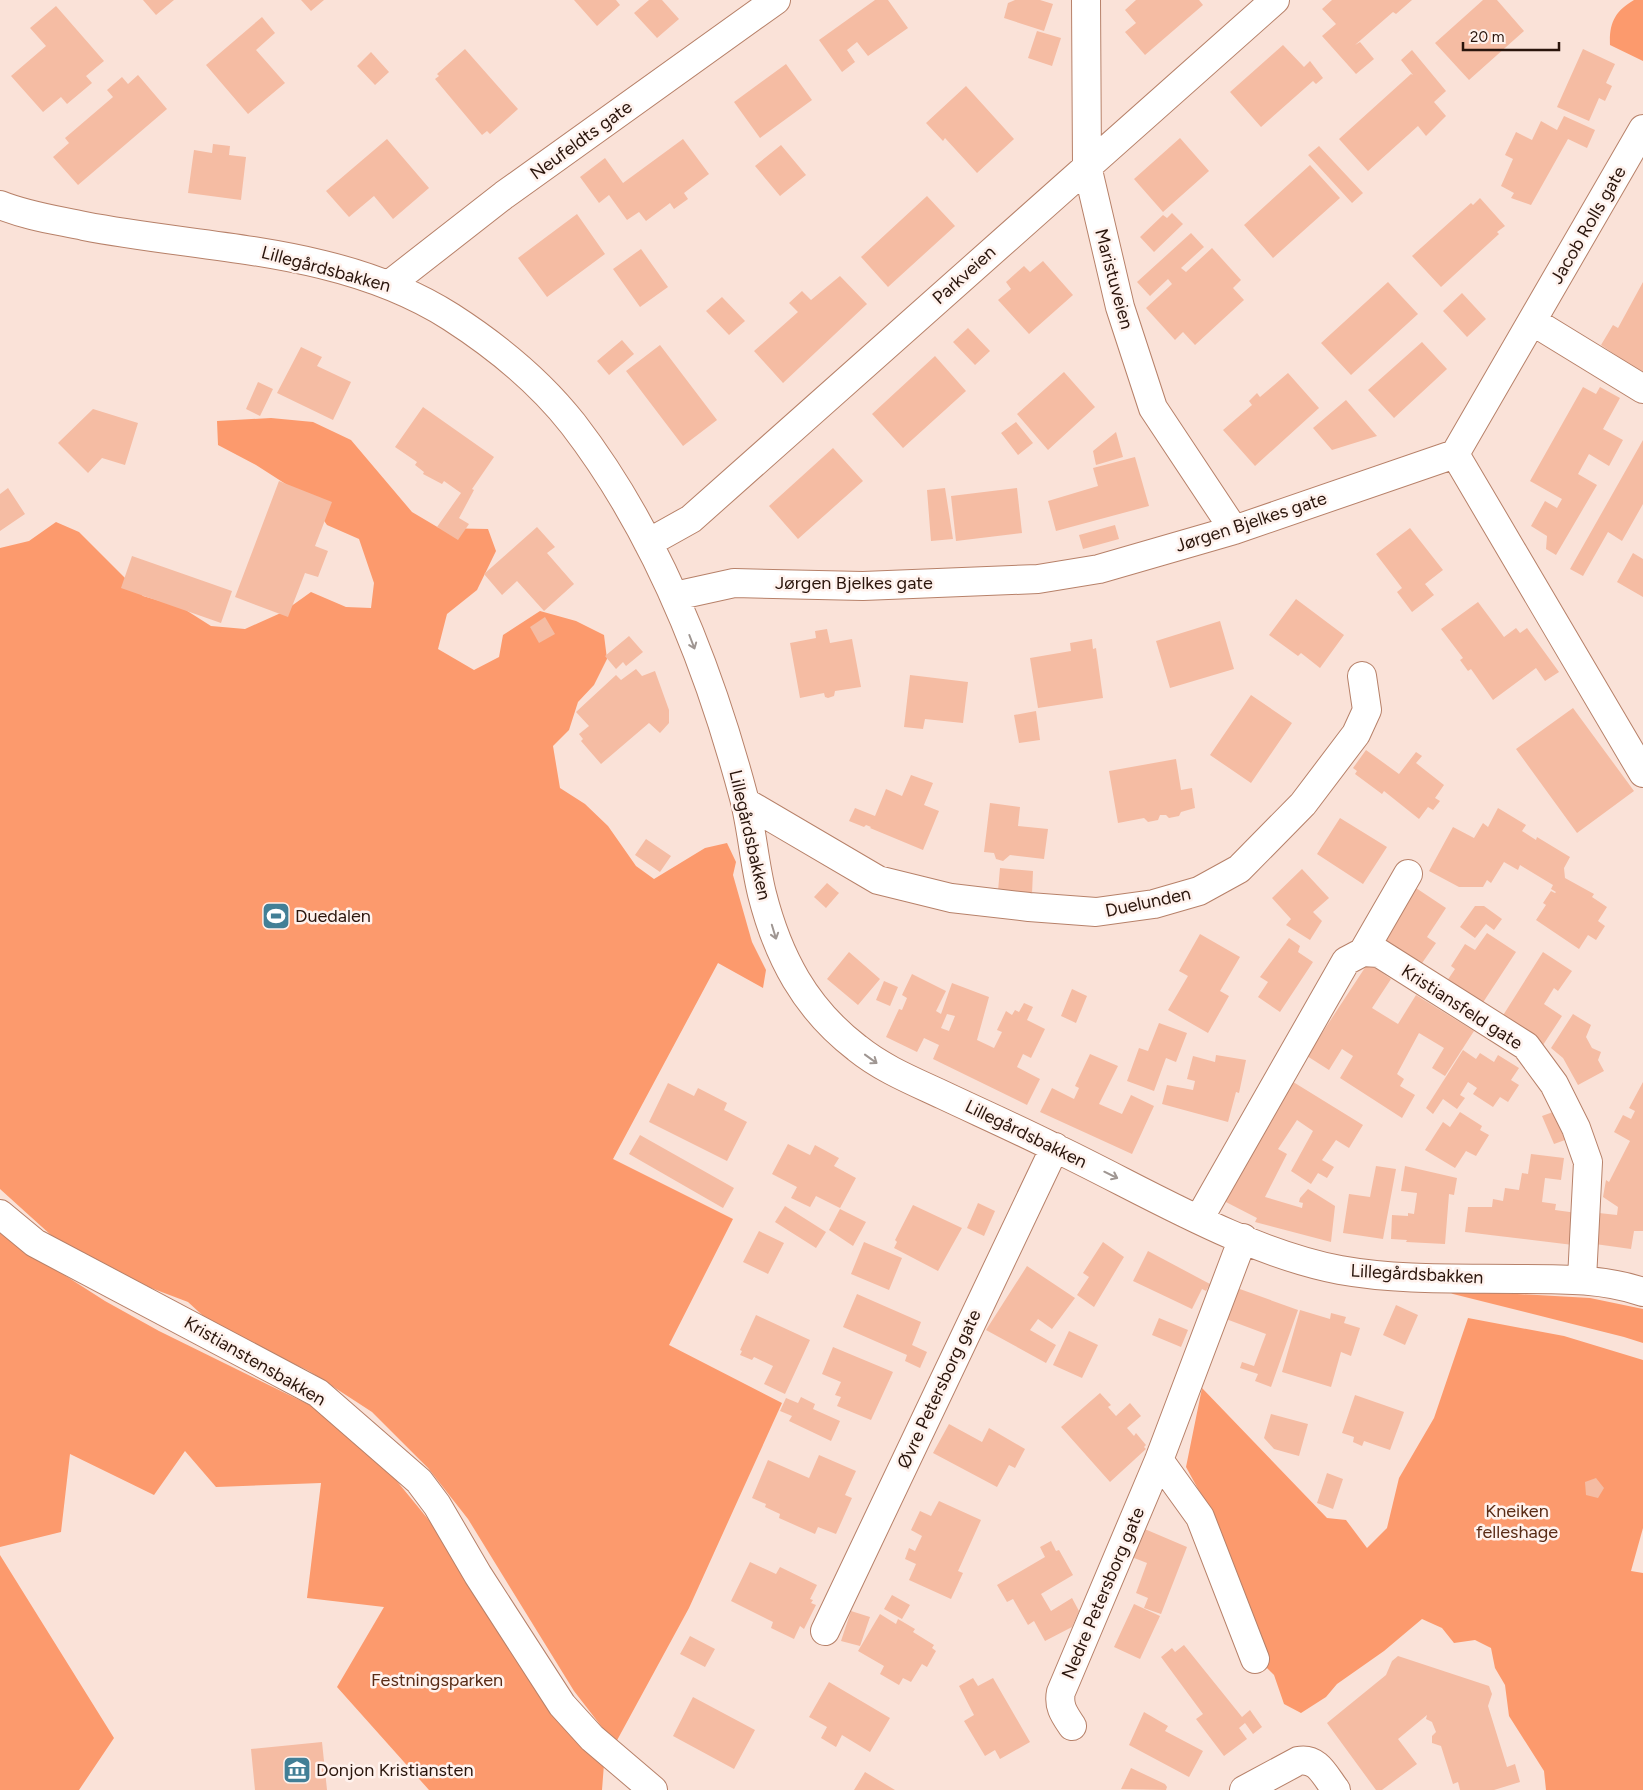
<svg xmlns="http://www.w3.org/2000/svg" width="1643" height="1790" viewBox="0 0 1643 1790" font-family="Figtree,sans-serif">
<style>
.green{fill:#fc9a6d}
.building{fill:#f5bca3;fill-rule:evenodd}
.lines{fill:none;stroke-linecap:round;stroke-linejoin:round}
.minor-casing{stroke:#b78169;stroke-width:30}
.minor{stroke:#fff;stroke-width:28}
.oneway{stroke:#9f9692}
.labels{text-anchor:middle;stroke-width:5;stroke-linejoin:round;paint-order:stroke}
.street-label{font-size:18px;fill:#2a150c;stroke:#fff2ed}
.poi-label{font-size:18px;fill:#2a150c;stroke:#fff2ed;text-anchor:start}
.park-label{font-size:18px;fill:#5a2c16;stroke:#fff2ed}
</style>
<rect width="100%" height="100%" fill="#fae2d8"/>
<path class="green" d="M1634,0H1643V61L1610,45C1609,23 1615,11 1634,0Z
M271,418L313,422L351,440L412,512L439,528L488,529L496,551L477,590L447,614L438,649L474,670L499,657L503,635L540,611L576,621L604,635L607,659L594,685L578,702L569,730L553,746L560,788L585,804L608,826L636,866L654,879L705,848L727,843L736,862L733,875L752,942L766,970L763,988L718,963L613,1159L733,1219L669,1345L782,1403L689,1608L615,1744L574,1691L468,1519L428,1468L372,1412L309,1371L213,1325L188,1302L101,1269L52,1236L0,1189V548L29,541L56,522L79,532L143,596L181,607L211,626L245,629L283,612L311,592L346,607L371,608L374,583L359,539L327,525L309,499L256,465L218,445L217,421Z
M0,1224L44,1262L105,1301L159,1331L334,1417L382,1463L437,1530L555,1718L604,1764L602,1790H429L337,1687L384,1607L307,1598L321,1483L216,1487L185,1451L154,1495L70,1454L61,1532L0,1547Z
M1445,1290L1590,1298L1643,1309V1343L1624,1337L1453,1294Z
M1468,1318L1564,1336L1643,1360V1528L1631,1571L1643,1573V1790H1546L1544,1771L1509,1716L1505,1685L1495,1668L1491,1648L1475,1640L1454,1643L1442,1628L1422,1619L1384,1651L1337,1684L1326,1697L1301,1713L1284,1704L1274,1675L1263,1664L1214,1518L1186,1467L1202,1388L1327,1518L1346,1520L1367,1548L1387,1528L1399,1478L1434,1418Z
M0,1555L114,1738L79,1790H0Z"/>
<path class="building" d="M143,0H174L156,15Z
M301,0H324L311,11Z
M574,0H616L620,5L597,26Z
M649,0H662L679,19L657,38L634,13Z
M875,0H888L908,28L868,56L857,42L847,50L855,62L842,72L819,40Z
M1015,0H1040L1053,4L1044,31L1004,18L1008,3Z
M1136,0H1199L1203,5L1145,55L1125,32L1136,23L1125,10Z
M1332,0H1412L1396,14L1393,12L1355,45L1360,42L1374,59L1356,74L1322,36L1336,24L1322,9Z
M1483,0H1497L1524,31L1469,80L1435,43Z
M56,6L104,61L86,76L92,83L67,104L61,97L43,112L11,76L46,46L30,28Z
M262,17L275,33L256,50L285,83L248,114L206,65Z
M1037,31L1061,38L1052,66L1028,58Z
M1283,45L1304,67L1310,61L1323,78L1316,84L1313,81L1261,127L1230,92Z
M465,49L518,109L490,134L487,131L482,135L435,79L439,76L437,74Z
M1583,49L1615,64L1606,83L1612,86L1605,101L1599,98L1589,121L1557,107Z
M1412,50L1446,91L1434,102L1446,116L1426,136L1418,126L1368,171L1339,139L1411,74L1413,75L1401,60Z
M371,52L389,72L375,85L357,66Z
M786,64L812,100L760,138L734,102Z
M138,75L167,109L78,185L53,157L69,143L65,138L113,97L107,90L122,77L128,84Z
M966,86L1014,139L977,173L945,138L943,141L926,123Z
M1564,116L1595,130L1587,148L1568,139L1531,205L1511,198L1514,193L1501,186L1513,159L1505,155L1516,132L1532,140L1541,121L1557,130Z
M1180,138L1209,171L1163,212L1134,179Z
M387,139L429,188L393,219L374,196L349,217L326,191Z
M683,139L709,174L684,193L688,199L674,209L670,203L646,221L639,212L627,220L609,195L599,203L580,177L605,158L623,183Z
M213,144L230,146L229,155L246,157L241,200L188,193L194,150L212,153Z
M781,145L806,175L780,196L755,166Z
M1319,146L1363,193L1352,203L1308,155Z
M1310,165L1340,198L1273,258L1244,225Z
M927,196L955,226L888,287L861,257Z
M1480,198L1505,226L1497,232L1499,234L1441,287L1412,256L1471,203L1473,205Z
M1172,213L1183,224L1154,252L1140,237L1163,215L1167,218Z
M577,214L605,254L547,297L518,258Z
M1191,233L1204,247L1181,268L1186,272L1212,248L1241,280L1233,288L1244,300L1195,345L1183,332L1175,340L1146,308L1172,284L1168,279L1150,296L1137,282Z
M641,249L668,287L640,307L613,269Z
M1043,261L1073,295L1029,334L998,300L1011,289L1006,282L1024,266L1030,272Z
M840,276L867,304L783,383L754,351L798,312L789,303L802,291L811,300Z
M1388,282L1418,314L1351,375L1321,343Z
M1643,282V373L1640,378L1613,363L1617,356L1601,345L1613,325L1618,328Z
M1462,293L1486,319L1467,337L1443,311Z
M722,297L745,321L729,335L706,311Z
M968,328L990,351L975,365L953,342Z
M622,340L634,354L609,375L597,361Z
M1422,342L1447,369L1394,418L1368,390Z
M660,345L717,420L683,446L626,371Z
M301,347L322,357L317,366L351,382L333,420L277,393Z
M935,356L966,391L903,448L872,414Z
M1064,372L1095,407L1048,450L1017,414Z
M1288,373L1319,408L1255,466L1223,430L1252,405L1249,401L1257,393L1260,397Z
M258,382L273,389L260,416L246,409Z
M1583,387L1596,394L1600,387L1620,398L1603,429L1623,440L1609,466L1589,454L1578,474L1597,485L1556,555L1546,549L1547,536L1531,526L1545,501L1557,508L1562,499L1530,481Z
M1346,400L1377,436L1332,450L1313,428Z
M423,407L494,457L472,489L474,490L459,518L469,524L458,540L437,527L461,493L444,481L442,484L423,474L424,472L415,465L417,462L395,447Z
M93,409L138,423L125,465L102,458L88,473L58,443Z
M1016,422L1033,443L1018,455L1001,433Z
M1116,432L1123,457L1096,465L1093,451Z
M1643,440V504L1622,541L1608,532L1583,576L1570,569Z
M833,448L863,481L798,539L769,506Z
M1135,457L1149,506L1056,531L1048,501L1098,486L1093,468Z
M279,481L332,502L315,546L328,551L318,577L305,573L288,617L235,597Z
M8,488L25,514L0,531V494Z
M945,488L953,539L931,541L927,490Z
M1017,488L1022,533L956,541L951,496Z
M1115,525L1119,539L1083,549L1079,535Z
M537,527L555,547L547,553L574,584L544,611L517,581L502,595L484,574Z
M1410,528L1443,570L1425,584L1434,595L1412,612L1397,592L1402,588L1376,554Z
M1633,553L1643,559V597L1617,582Z
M132,556L232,591L221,623L121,588Z
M1296,599L1344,635L1320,668L1301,653L1298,656L1269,635Z
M1478,602L1504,637L1516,628L1520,633L1527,628L1559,672L1545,681L1536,668L1493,700L1471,669L1468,671L1460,660L1463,658L1441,629Z
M545,617L555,634L539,643L530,627Z
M1220,621L1234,669L1170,688L1156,641Z
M827,629L830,643L852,639L861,687L835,691L834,696L828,698L825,697L824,693L800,698L790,643L816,638L815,631Z
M629,636L643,652L626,666L623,662L616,669L605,656Z
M1092,639L1093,649L1096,648L1103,698L1038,708L1030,658L1071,651L1070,643Z
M636,669L642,676L655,671L669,710V723L660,733L649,723L601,764L581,741L583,739L579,734L589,726L576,712L616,675L621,680Z
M910,675L968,682L963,723L925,719L923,729L904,727Z
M1251,695L1292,723L1251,783L1210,755Z
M1573,708L1634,791L1577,833L1516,749Z
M1036,711L1040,740L1019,743L1014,715Z
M1366,750L1399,774L1416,752L1422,756L1416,763L1444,785L1435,798L1440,801L1433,810L1428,807L1419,819L1384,791L1382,794L1355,774L1357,771L1353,768Z
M1176,759L1181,790L1192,788L1195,808L1181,812L1179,816L1169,818L1166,815H1160L1158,820L1148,822L1144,818L1118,823L1109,771Z
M911,775L933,783L924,805L939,811L923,850L870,828L871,827L866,825L864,827L849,821L855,808L875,816L886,789L902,796Z
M990,803L1020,807L1018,826L1048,829L1044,859L1010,855L1003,861L996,859L994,853L984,852Z
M1498,808L1526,825L1522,831L1536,840L1537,837L1570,857L1564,868L1565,878L1594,894L1592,897L1607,907L1598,921L1605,926L1596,940L1588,935L1579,949L1536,920L1546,905L1543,903L1551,891L1555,893L1556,892L1551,889L1553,885L1520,865L1518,870L1504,862L1491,883L1487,880L1483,887H1459L1429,871L1453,827L1474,838L1483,823L1488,827Z
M1340,818L1387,847L1363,884L1317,854Z
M646,839L671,856L660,872L635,855Z
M1000,868L1033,871L1032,894L998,891Z
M1302,869L1329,898L1313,912L1322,921L1310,940L1286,925L1291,919L1272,898Z
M827,883L839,893L826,908L814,897Z
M1416,888L1446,908L1427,937L1436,943L1420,966L1382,940Z
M1475,906H1484L1502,919L1494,930L1486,924L1475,938L1460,927Z
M1487,933L1516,952L1482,1004L1447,981L1455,969L1451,966L1465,944L1475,950Z
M1200,934L1240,957L1220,991L1229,996L1208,1033L1168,1010L1188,976L1179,971Z
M1289,938L1300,946L1298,952L1313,962L1280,1012L1258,997L1268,982L1260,977Z
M849,952L880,979L858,1005L827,979Z
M1543,952L1572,971L1558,991L1554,988L1544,1004L1562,1016L1543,1045L1502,1017Z
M1368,963L1391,979L1372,1008L1398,1024L1416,995L1474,1031L1445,1076L1432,1068L1444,1048L1419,1033L1397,1074L1404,1079L1400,1086L1415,1095L1402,1118L1340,1078L1353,1056L1342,1049L1329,1070L1307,1056Z
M912,974L946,991L936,1011L941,1014L952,983L989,997L977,1040L994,1048L1002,1032L997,1030L1006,1011L1012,1015L1015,1010L1019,1012L1024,1003L1033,1007L1027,1020L1045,1029L1031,1058L1023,1054L1017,1067L1040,1079L1027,1105L933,1059L939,1045L924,1038L917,1052L886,1037L899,1009L902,1010L907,998L902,995ZM947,1014L955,1016L949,1031L941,1028Z
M884,981L898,987L890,1006L876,1000Z
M1072,989L1087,996L1076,1023L1061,1016Z
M1573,1014L1591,1025L1586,1037L1592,1048L1601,1052L1598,1060L1604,1071L1578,1085L1563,1058L1551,1048Z
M1159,1023L1187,1033L1176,1062L1166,1058L1154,1091L1127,1081L1139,1048L1148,1051Z
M1463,1050L1476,1059L1480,1053L1494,1062L1498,1055L1519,1068L1511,1080L1519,1085L1508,1102L1500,1097L1493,1107L1473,1094L1477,1088L1468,1082L1460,1095L1465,1098L1457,1109L1443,1099L1433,1114L1426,1108Z
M1090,1054L1118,1066L1099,1104L1122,1114L1131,1095L1154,1106L1132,1154L1040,1112L1052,1088L1074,1099L1079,1088L1075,1086Z
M1216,1055L1246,1060L1239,1093L1236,1092L1228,1122L1162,1104L1167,1085L1193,1090L1195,1081L1187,1079L1193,1056L1215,1062Z
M1290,1080L1363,1125L1349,1148L1336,1140L1322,1160L1334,1167L1327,1178L1318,1173L1311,1184L1291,1171L1313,1131L1297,1120L1278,1149L1287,1154L1265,1197L1302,1208L1303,1203L1299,1202L1300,1198L1308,1189L1335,1206L1331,1242L1255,1222L1257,1218L1222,1200Z
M1643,1082V1231H1634L1631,1249L1595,1244L1599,1213L1617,1215L1618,1207L1603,1197L1606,1180L1609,1182L1630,1141L1614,1132L1623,1115L1631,1119L1635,1111L1629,1108Z
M668,1083L694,1096L698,1088L727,1103L724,1110L747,1122L727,1161L649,1122Z
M1460,1112L1482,1126L1480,1130L1489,1135L1476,1156L1466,1151L1455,1168L1425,1150L1443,1122L1450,1127Z
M1553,1112L1565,1140L1554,1144L1542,1116Z
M640,1135L734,1188L723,1208L629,1154Z
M788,1144L810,1155L815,1145L839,1158L834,1166L856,1178L840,1208L816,1196L810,1207L791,1198L797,1187L772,1174Z
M1531,1154L1564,1158L1561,1180L1545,1178L1542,1202L1556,1204L1555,1210L1577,1213L1573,1245L1465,1232L1468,1207H1492L1493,1199L1503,1201L1505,1188L1519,1190L1522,1173L1528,1174Z
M1376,1166L1396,1169L1383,1239L1343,1233L1349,1194L1370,1197Z
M1405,1166L1457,1178L1454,1195L1449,1194L1445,1244L1406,1242L1407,1240L1391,1239L1392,1215L1408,1216V1213L1414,1214L1417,1193L1401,1191Z
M978,1203L995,1211L984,1236L967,1228Z
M913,1205L962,1228L938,1271L894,1248L897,1242L895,1240Z
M785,1206L826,1232L816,1248L775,1222Z
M840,1209L866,1222L853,1246L829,1230Z
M759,1231L784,1243L768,1274L743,1262Z
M864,1242L902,1258L889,1290L851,1274Z
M1103,1242L1124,1257L1094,1307L1077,1295L1089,1277L1083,1273Z
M1148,1251L1210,1284L1206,1291L1202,1289L1192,1309L1133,1281Z
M1027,1266L1075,1298L1052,1329L1038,1319L1030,1330L1056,1345L1046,1363L986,1330Z
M1237,1288L1298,1310L1271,1387L1255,1381L1258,1374L1240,1368L1242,1362L1254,1366L1266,1334L1226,1319Z
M857,1294L921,1322L912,1345L927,1352L920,1368L905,1361L907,1355L843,1327Z
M1396,1305L1418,1315L1405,1345L1383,1335Z
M1300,1310L1330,1319L1331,1313L1346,1317L1344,1323L1360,1328L1351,1356L1341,1352L1331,1387L1282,1372Z
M756,1315L810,1340L785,1394L764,1384L773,1366L754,1357L752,1360L740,1355L742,1351L740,1350Z
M1159,1318L1188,1330L1181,1347L1152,1335Z
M1069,1331L1098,1345L1082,1378L1053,1365Z
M833,1347L893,1372L871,1420L837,1406L841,1397L835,1395L841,1382L822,1374Z
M1100,1393L1111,1405L1108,1407L1116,1416L1130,1403L1141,1416L1127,1428L1134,1436L1136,1433L1146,1445L1144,1447L1146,1449L1110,1482L1061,1427Z
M1355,1395L1404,1412L1390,1450L1364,1441L1362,1446L1353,1442L1354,1437L1342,1433Z
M801,1397L815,1404L813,1409L840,1421L831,1441L789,1421L792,1416L780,1411L786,1398L798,1403Z
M1271,1414L1308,1424L1299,1456L1274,1449L1264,1438Z
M949,1424L982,1442L989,1428L1025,1449L1015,1468L1009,1465L997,1487L933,1453Z
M819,1455L856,1471L845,1495L852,1498L836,1534L818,1527L815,1534L779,1518L780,1514L765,1507L766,1504L752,1498L768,1460L809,1478Z
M1327,1473L1343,1479L1333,1509L1317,1503Z
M1596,1478L1604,1488L1598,1498L1586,1495L1585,1482Z
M939,1501L981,1520L958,1571L963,1573L951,1599L909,1580L916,1564L905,1559L909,1548L915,1551L922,1536L911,1530L920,1511L931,1516Z
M1140,1527L1187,1547L1161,1614L1144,1608L1148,1598L1136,1593L1147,1563L1129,1556Z
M1051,1541L1056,1551L1059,1550L1073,1575L1041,1594L1051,1611L1072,1598L1079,1611L1072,1627L1045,1641L1034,1621L1028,1625L1013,1599L1007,1602L997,1585L1045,1557L1040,1547Z
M750,1562L776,1574L780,1567L817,1585L810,1599L813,1600L811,1603L816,1605L804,1629L800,1626L794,1639L771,1628L773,1622L731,1601Z
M892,1595L910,1605L902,1619L884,1609Z
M1134,1604L1160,1616L1140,1659L1114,1647Z
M851,1611L870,1617L860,1646L841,1641Z
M880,1614L896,1624L898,1619L915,1629L913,1632L934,1645L932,1648L936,1651L927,1667L922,1664L911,1682L903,1678L899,1685L880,1674L884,1666L858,1651Z
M690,1636L715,1649L705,1667L680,1654Z
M1184,1645L1242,1717L1250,1710L1262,1727L1253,1734L1245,1723L1239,1728L1247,1739L1224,1756L1196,1719L1203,1714L1161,1657L1172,1648L1175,1652Z
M1398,1656L1489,1686L1492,1694L1488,1706L1507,1767L1515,1764L1520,1782L1494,1790H1460L1458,1782L1453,1784L1441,1746L1432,1743V1736L1436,1732L1432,1722L1426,1719L1427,1715L1398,1739L1417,1764L1382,1790H1376L1327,1723L1386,1675L1392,1661Z
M973,1678L978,1686L993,1678L1030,1742L1000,1759L995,1750L985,1756L964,1721L974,1715L959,1686Z
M829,1682L890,1718L870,1752L842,1735L836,1747L821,1738L827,1727L809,1717Z
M693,1697L755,1730L734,1769L673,1736Z
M1144,1712L1168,1726L1165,1731L1203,1751L1189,1777L1129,1745Z
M322,1742L327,1790H255L251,1749Z
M1131,1768L1165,1784L1167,1787L1166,1790L1121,1789Z
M865,1772L895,1790H854Z"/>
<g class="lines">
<defs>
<path id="minor" d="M1086,0L1087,166L1120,307L1153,408L1234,530
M0,205C27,216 56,220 84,226C207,250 341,247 451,317C496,346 540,382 573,424C657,533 709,666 744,798C752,829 754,862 762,894C778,957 805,1008 857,1048C883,1069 913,1081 943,1095C979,1112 1015,1128 1051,1146C1142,1189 1241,1251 1340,1270C1401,1281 1464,1278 1525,1279C1565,1279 1605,1279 1643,1292
M390,284L504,195L776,0
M1532,321L1643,389
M1455,454L1643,129
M648,543L691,519L1275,0
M675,596L734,583L863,586L1038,579L1099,569L1234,530L1455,454L1643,773
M745,802L878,880L951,898L1029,907L1096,912L1154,904L1199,891L1239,869L1303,804L1356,734L1367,710L1362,676
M1363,952L1408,874
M0,1214L35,1243L318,1393L419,1481L437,1505L478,1575L562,1705L592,1738L653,1790
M1199,1219L1346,961L1363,952L1379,953L1526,1046L1554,1084L1576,1128L1588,1162L1582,1279
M1159,1460L1200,1517L1255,1659
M825,1631L1055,1147
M1072,1726C1064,1714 1058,1706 1061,1692L1159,1460L1243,1238
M1244,1790L1298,1761C1318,1757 1325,1776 1336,1790"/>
</defs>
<use href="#minor" class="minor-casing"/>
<use href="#minor" class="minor"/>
</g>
<defs><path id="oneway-shaft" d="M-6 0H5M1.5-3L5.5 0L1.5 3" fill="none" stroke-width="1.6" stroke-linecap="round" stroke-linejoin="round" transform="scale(1.25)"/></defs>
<g class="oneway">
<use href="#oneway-shaft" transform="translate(692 642) rotate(69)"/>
<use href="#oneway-shaft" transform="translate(774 932) rotate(73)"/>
<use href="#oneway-shaft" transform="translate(871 1059) rotate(36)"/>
<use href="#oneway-shaft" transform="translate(1111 1175) rotate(26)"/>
</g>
<defs>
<symbol id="stadium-square" viewBox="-11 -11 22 22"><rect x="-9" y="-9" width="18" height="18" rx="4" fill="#427f96" stroke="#fff2ed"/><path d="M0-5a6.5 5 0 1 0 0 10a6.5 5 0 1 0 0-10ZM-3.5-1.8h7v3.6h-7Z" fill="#fff"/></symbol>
<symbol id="museum-square" viewBox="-11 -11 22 22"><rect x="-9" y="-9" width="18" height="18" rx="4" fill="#427f96" stroke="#fff2ed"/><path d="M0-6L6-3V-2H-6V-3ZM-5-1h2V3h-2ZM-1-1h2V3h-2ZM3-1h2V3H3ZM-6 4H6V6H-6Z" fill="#fff"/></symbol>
</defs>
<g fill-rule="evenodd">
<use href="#stadium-square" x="260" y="900" width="32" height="32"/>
<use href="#museum-square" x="281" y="1754" width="32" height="32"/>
</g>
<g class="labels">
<g class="street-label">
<text transform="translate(581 140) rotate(-36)" y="6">Neufeldts gate</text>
<text transform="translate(1588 225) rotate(-60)" y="6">Jacob Rolls gate</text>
<text transform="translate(326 269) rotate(15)" y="6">Lillegårdsbakken</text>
<text transform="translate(964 275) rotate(-42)" y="6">Parkveien</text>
<text transform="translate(1114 279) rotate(75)" y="6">Maristuveien</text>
<text transform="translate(1251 522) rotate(-18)" y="6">Jørgen Bjelkes gate</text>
<text x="854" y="589">Jørgen Bjelkes gate</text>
<text transform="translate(750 835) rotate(77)" y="6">Lillegårdsbakken</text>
<text transform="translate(1148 902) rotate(-12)" y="6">Duelunden</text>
<text transform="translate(1462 1007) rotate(33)" y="6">Kristiansfeld gate</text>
<text transform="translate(1026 1134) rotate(26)" y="6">Lillegårdsbakken</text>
<text transform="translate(1417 1274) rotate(3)" y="6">Lillegårdsbakken</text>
<text transform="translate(255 1361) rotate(30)" y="6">Kristianstensbakken</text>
<text transform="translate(939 1389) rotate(-65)" y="6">Øvre Petersborg gate</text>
<text transform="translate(1103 1593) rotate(-67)" y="6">Nedre Petersborg gate</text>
</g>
<g class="poi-label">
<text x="295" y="922">Duedalen</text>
<text x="316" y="1776">Donjon Kristiansten</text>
</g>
<g class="park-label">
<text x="1517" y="1517">Kneiken<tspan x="1517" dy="21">felleshage</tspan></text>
<text x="437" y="1686">Festningsparken</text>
</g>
</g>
<path d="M1463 42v8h96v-8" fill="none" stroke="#2a150c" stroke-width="2.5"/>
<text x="1470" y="42" font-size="15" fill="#2a150c" stroke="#fff2ed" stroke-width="4" paint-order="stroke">20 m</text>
</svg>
